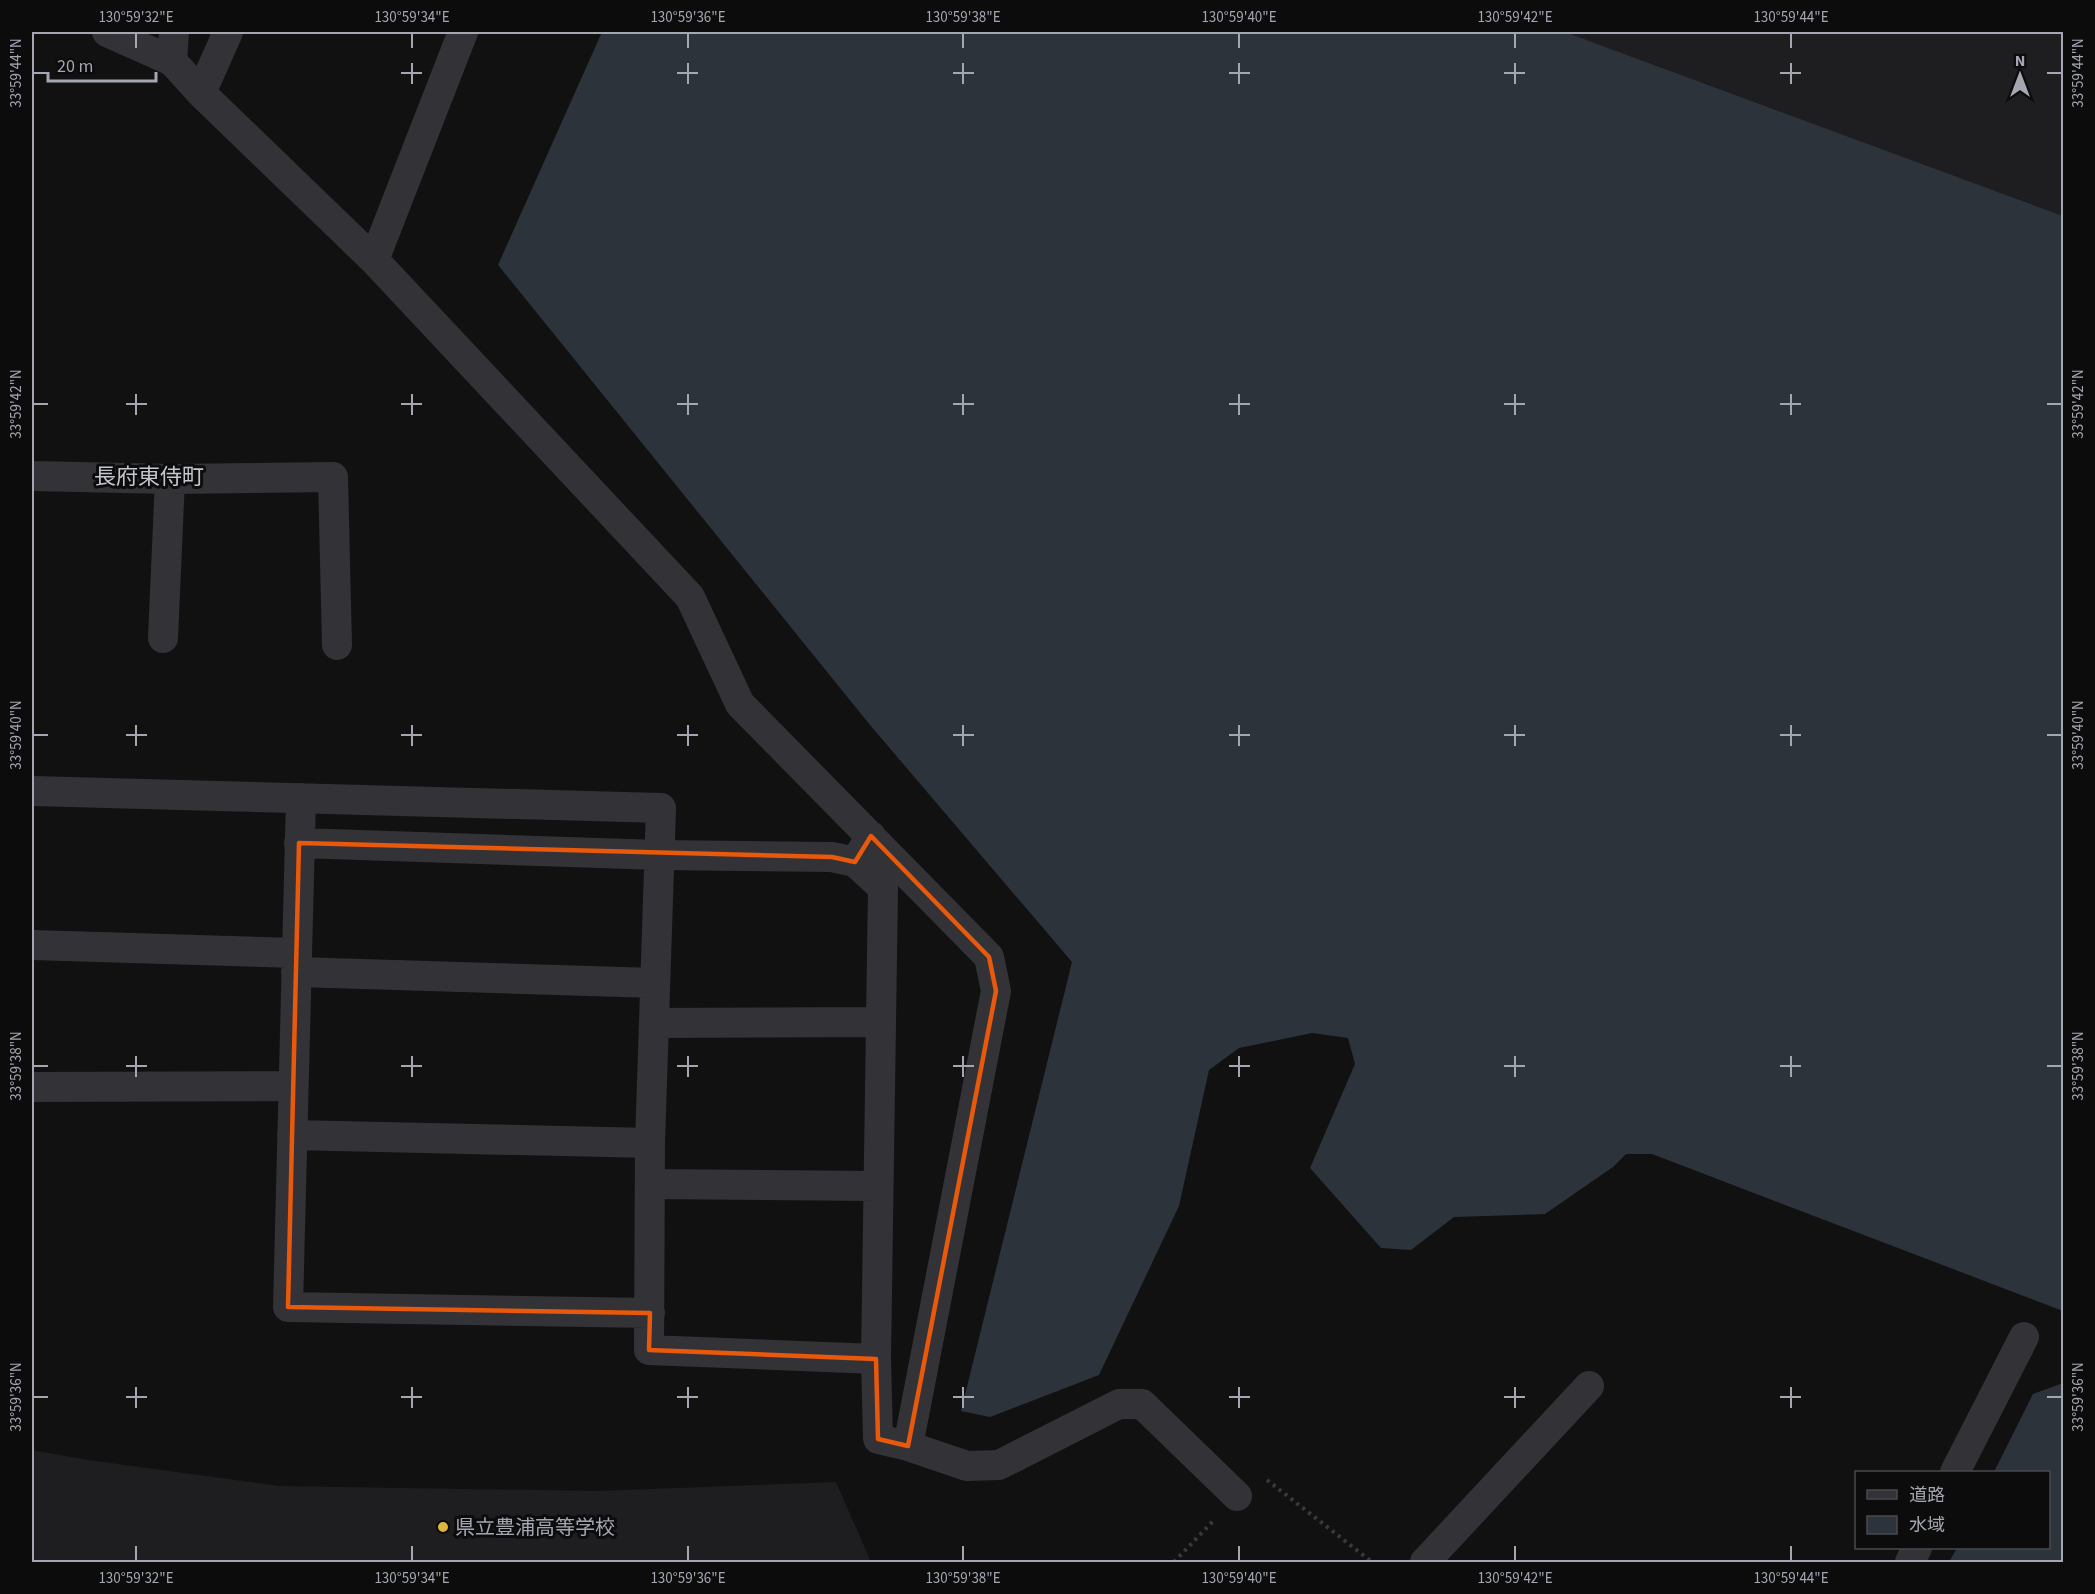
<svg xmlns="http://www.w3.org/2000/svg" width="2095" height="1594" viewBox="0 0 2095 1594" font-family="'Source Sans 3','Noto Sans JP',sans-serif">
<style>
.built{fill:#1e1d1f}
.water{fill:#2c333a}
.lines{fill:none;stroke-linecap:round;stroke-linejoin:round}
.path{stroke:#393a3e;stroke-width:4;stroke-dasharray:3 4.5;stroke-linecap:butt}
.street{stroke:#333337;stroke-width:30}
.marked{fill:none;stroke:#e8590c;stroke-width:4.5;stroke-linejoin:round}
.ticks{fill:none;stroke:#a4a7b2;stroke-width:2}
.poi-dot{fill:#dfb63d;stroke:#0c0c0d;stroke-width:2}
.labels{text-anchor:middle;stroke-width:6;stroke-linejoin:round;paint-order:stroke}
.poi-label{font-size:20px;fill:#a4a7b2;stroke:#0c0c0d;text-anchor:start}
.quarter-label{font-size:22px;fill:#c4c6ce;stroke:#0c0c0d}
.neatline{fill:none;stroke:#a4a7b2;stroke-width:2}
.ticks-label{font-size:15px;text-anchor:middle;fill:#a4a7b2}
</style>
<rect width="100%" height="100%" fill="#111112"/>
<path class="built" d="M1565,32H2063V216Z
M32,1450L88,1460L279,1486L597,1491L836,1482L871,1562H32Z"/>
<path class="water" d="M602,32H1565L2063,216V1311L1652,1154H1626L1613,1167L1545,1214L1454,1217L1411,1250L1381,1248L1310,1168L1355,1064L1348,1038L1312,1033L1239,1048L1209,1070L1179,1206L1099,1375L990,1417L961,1411L1072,962L870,725L498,265Z
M2063,1383V1562H1949L1957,1548H2048V1472H1994L2033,1394Z"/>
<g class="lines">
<path class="path" d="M1267,1480L1372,1562
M1174,1562L1215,1519"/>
<path class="street" d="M107,32L172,61L201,93L374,260L690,597L740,704L989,957L996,991L908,1446
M172,61L174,32
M201,93L228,32
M374,260L463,32
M32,476L170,479L333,477L337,645
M163,638L170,479
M32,791L661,808L650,1143L649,1350L876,1359
M301,798L288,1307L650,1313
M871,836L855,862L883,888L876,1359L878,1439L908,1446L967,1466L999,1465L1119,1404H1142L1237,1496
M299,843L659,855L832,857L855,862
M32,945L296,953
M296,972L655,983
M654,1023L881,1022
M32,1087L292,1086
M292,1135L650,1143
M650,1184L878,1186
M1955,1472L2024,1337
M1425,1562L1589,1386
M1910,1562L1917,1548"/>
</g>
<path class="marked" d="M871,836L989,957L996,991L908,1446L878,1439L876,1359L649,1350L650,1313L288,1307L299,843L832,857L855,862Z"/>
<path class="ticks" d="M136,33V48M412,33V48M688,33V48M963,33V48M1239,33V48M1515,33V48M1791,33V48M412,63V84M688,63V84M963,63V84M1239,63V84M1515,63V84M1791,63V84M33,73H48M401,73H422M677,73H698M953,73H974M1229,73H1250M1504,73H1525M1780,73H1801M2047,73H2062M136,394V415M412,394V415M688,394V415M963,394V415M1239,394V415M1515,394V415M1791,394V415M33,404H48M126,404H147M401,404H422M677,404H698M953,404H974M1229,404H1250M1504,404H1525M1780,404H1801M2047,404H2062M136,725V746M412,725V746M688,725V746M963,725V746M1239,725V746M1515,725V746M1791,725V746M33,735H48M126,735H147M401,735H422M677,735H698M953,735H974M1229,735H1250M1504,735H1525M1780,735H1801M2047,735H2062M136,1056V1077M412,1056V1077M688,1056V1077M963,1056V1077M1239,1056V1077M1515,1056V1077M1791,1056V1077M33,1066H48M126,1066H147M401,1066H422M677,1066H698M953,1066H974M1229,1066H1250M1504,1066H1525M1780,1066H1801M2047,1066H2062M136,1387V1408M412,1387V1408M688,1387V1408M963,1387V1408M1239,1387V1408M1515,1387V1408M1791,1387V1408M33,1397H48M126,1397H147M401,1397H422M677,1397H698M953,1397H974M1229,1397H1250M1504,1397H1525M1780,1397H1801M2047,1397H2062M136,1546V1561M412,1546V1561M688,1546V1561M963,1546V1561M1239,1546V1561M1515,1546V1561M1791,1546V1561"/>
<circle class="poi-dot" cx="443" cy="1527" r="6"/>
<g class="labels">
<g class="poi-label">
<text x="455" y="1534">県立豊浦高等学校</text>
</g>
<g class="quarter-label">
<text x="149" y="484">長府東侍町</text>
</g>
</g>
<rect width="2095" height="1594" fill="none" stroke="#0c0c0d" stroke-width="66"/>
<rect x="1855" y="1471" width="195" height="78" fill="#0c0c0d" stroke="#494a4f" stroke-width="1.5"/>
<rect x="1867" y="1490" width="30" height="9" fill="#333337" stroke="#494a4f" stroke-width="1.5"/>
<text x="1909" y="1501" font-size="18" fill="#a4a7b2">道路</text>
<rect x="1867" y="1516" width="30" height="18" fill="#2c333a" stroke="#494a4f" stroke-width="1.5"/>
<text x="1909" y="1531" font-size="18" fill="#a4a7b2">水域</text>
<g transform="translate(2020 75)" stroke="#0c0c0d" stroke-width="4.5" paint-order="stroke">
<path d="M0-4.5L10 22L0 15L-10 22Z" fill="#a4a7b2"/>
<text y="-9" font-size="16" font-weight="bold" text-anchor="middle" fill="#a4a7b2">N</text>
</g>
<path d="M48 72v9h108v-9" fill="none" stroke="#a4a7b2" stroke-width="3"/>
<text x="57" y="72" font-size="18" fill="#a4a7b2" stroke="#0c0c0d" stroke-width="4.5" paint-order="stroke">20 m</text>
<rect x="33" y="33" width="2029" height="1528" class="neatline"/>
<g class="ticks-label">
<text x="136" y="22">130°59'32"E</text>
<text x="412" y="22">130°59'34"E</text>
<text x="688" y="22">130°59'36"E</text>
<text x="963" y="22">130°59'38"E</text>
<text x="1239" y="22">130°59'40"E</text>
<text x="1515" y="22">130°59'42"E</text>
<text x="1791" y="22">130°59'44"E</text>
<text transform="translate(16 73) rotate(-90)" y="5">33°59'44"N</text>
<text transform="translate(2078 73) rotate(-90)" y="5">33°59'44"N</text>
<text transform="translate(16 404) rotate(-90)" y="5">33°59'42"N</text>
<text transform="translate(2078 404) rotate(-90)" y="5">33°59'42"N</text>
<text transform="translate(16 735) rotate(-90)" y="5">33°59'40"N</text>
<text transform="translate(2078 735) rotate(-90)" y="5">33°59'40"N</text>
<text transform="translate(16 1066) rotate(-90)" y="5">33°59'38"N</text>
<text transform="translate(2078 1066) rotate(-90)" y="5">33°59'38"N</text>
<text transform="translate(16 1397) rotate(-90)" y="5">33°59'36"N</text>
<text transform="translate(2078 1397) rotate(-90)" y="5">33°59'36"N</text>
<text x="136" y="1583">130°59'32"E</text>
<text x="412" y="1583">130°59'34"E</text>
<text x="688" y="1583">130°59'36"E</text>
<text x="963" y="1583">130°59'38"E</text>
<text x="1239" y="1583">130°59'40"E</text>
<text x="1515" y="1583">130°59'42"E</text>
<text x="1791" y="1583">130°59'44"E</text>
</g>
</svg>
